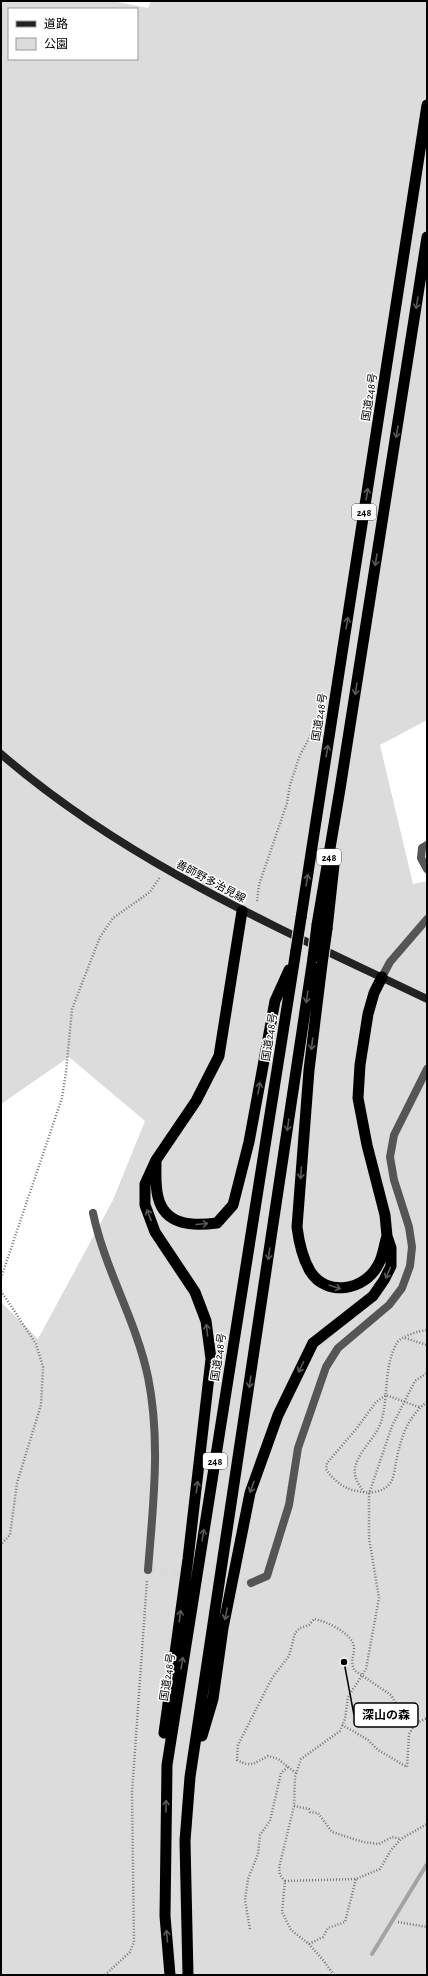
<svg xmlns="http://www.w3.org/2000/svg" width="428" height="1976" viewBox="0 0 428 1976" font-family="'Alegreya Sans','Noto Sans JP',sans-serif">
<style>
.green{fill:#dcdcdc;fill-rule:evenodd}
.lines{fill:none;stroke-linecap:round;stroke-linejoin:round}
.stream{stroke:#a3a3a3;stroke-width:4}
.minor-tunnel{stroke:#d9d9d9;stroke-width:8;stroke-dasharray:8 4;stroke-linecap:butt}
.trunk-casing{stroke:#dbdbdb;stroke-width:13}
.path{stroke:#777;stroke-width:2.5;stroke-dasharray:1 2;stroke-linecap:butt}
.minor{stroke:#555;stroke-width:8}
.secondary{stroke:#222;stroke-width:8}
.trunk{stroke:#000;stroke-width:11}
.trunk-bridge-casing{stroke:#dbdbdb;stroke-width:13;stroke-linecap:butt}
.trunk-bridge{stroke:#000;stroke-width:11}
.oneway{stroke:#595959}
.labels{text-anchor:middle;stroke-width:3;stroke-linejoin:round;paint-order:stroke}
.shield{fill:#fff;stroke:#4c4c4c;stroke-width:1}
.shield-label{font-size:10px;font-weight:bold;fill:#000}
.street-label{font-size:11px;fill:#000;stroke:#fff}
.leader{fill:none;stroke:#000;stroke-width:1.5}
.callout-dot{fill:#000;stroke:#fff;stroke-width:1.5}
.callout{fill:#fff;stroke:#000;stroke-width:1.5}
.callout-label{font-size:12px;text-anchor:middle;font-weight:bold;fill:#000}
</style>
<rect width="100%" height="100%" fill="#fff"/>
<path class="green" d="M1,1H112L148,8L151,1H427V720L380,745L413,884L427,881V1975H1V1302L38,1339L113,1200L145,1121L69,1057L1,1104ZM9,9H137V59H9Z"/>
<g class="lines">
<path class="stream" d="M372,1954L427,1864"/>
<path class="minor-tunnel" d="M148,1570L251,1583"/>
<defs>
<path id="trunk" d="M301,918L427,105
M317,925L340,789L427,237
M327,929L334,865
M322,964L309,1070L297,1227C299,1243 302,1257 310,1271C327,1298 365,1290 378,1265C383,1257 384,1245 387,1236
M156,1162C156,1173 155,1186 158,1197C165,1226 193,1226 217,1223L233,1205L249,1142L275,1001L289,970
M164,1733L188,1559L211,1359L206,1321L195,1292L155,1232L145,1205V1184L156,1160L196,1101L219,1056L242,911
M202,1736L213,1699L223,1628L250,1493L278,1415L313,1343L373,1296L384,1280L391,1266V1248L387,1236L385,1215L367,1145L358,1098L360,1065L368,1014L374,993L382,977
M170,1975L165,1916L167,1765L296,950
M188,1975L185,1841L190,1777L313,958"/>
</defs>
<use href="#trunk" class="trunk-casing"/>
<path class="path" d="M257,901L259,885L287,803L290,785L300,755L312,733
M1,1278L62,1098L66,1072L72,1009L100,937L113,918L150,892L160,877
M1,1291L36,1344L43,1367L41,1405L17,1483L10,1535L1,1544
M405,1338L427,1345
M419,1407L386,1395L376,1402L357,1428L327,1463L326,1469C333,1480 344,1489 357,1491C369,1494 386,1493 392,1480C394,1475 395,1468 396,1462C401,1438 407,1417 427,1402
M364,1492C358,1484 352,1475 356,1464C361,1449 376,1437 381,1422C389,1397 383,1367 397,1343C401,1336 419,1331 427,1330
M342,1725L353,1731L368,1740L378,1750L407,1767L409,1734L415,1724
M296,1773L278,1759L268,1756C254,1763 252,1768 237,1760L238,1745L272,1678L289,1656L295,1633L300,1628L309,1625L314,1619C326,1621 355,1634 354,1649C354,1658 350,1658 354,1670L391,1695L405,1719L415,1724L427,1718
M294,1806L309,1809L310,1812L318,1813L332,1832L363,1842L379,1844L392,1837L401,1839
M285,1881L280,1875L279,1868L294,1806L295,1777L301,1759L340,1731L345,1719L348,1697L366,1669L379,1598L369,1538V1494L392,1426L415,1381L427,1373
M398,1922L427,1927
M250,1929L245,1900L248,1879L258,1854L260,1835L270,1821L281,1773L288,1767
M309,1944L323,1937L328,1928L345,1922L356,1879
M105,1975L130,1952L134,1942L132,1793L147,1580
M334,1975L323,1960L309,1944L291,1930L282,1912L285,1881L356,1879L380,1869L391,1850L401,1839L427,1824"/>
<path class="minor" d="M427,845L422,848L421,858L427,869
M382,977L390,962L427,919
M93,1213C105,1270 136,1320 148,1377C161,1441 153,1506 148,1570
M251,1583L267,1576L289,1505L298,1448L326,1367L338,1348L389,1305L402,1288L410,1266L412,1247L409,1227L394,1180L390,1157L394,1135L427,1069"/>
<path class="secondary" d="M1,754C127,863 279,928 427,999"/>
<use href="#trunk" class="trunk"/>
<defs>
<path id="trunk-bridge" d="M296,950L301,918
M313,958L317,925
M322,964L327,929"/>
</defs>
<use href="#trunk-bridge" class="trunk-bridge-casing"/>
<use href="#trunk-bridge" class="trunk-bridge"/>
</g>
<defs><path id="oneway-shaft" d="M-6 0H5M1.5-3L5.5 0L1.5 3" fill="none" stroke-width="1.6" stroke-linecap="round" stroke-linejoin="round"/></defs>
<g class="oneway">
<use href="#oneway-shaft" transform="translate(417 303) rotate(99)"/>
<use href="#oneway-shaft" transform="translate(397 432) rotate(99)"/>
<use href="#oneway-shaft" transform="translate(367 494) rotate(-81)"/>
<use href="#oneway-shaft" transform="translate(376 560) rotate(99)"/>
<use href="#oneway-shaft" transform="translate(347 623) rotate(-81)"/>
<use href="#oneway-shaft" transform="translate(356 689) rotate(99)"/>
<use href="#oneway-shaft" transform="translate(327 751) rotate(-81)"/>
<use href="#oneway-shaft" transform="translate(307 880) rotate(-81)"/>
<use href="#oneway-shaft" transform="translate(307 997) rotate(98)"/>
<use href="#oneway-shaft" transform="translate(312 1044) rotate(97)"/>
<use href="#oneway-shaft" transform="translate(259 1088) rotate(-80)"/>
<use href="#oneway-shaft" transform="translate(288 1125) rotate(98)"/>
<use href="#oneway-shaft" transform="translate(301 1173) rotate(94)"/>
<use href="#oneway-shaft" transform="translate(149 1215) rotate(-111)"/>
<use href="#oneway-shaft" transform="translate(202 1224) rotate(-5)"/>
<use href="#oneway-shaft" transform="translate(269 1254) rotate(98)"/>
<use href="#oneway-shaft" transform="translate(388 1273) rotate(113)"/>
<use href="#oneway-shaft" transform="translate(335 1287) rotate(17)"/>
<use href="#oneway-shaft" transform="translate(207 1330) rotate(-96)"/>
<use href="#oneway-shaft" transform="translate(301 1367) rotate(116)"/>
<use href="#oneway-shaft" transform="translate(250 1382) rotate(98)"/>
<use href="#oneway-shaft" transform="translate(197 1487) rotate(-83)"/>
<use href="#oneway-shaft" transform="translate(252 1487) rotate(110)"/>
<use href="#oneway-shaft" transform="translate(203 1535) rotate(-81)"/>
<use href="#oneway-shaft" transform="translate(226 1614) rotate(101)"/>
<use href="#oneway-shaft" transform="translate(180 1616) rotate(-82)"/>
<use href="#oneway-shaft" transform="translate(182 1663) rotate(-81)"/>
<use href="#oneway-shaft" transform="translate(166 1806) rotate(-89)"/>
<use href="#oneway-shaft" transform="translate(167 1936) rotate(-95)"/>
</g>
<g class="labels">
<g class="shield">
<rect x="352" y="504" width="24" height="16" rx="3"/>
<rect x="317" y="849" width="24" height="16" rx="3"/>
<rect x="203" y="1453" width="24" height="16" rx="3"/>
</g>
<g class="shield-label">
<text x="364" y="516">248</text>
<text x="329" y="861">248</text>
<text x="215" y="1465">248</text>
</g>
<g class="street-label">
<text transform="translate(369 397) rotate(-81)" y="4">国道248号</text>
<text transform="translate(319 717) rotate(-81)" y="4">国道248号</text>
<text transform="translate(211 881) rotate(28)" y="4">善師野多治見線</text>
<text transform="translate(269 1037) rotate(-81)" y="4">国道248号</text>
<text transform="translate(218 1357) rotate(-81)" y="4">国道248号</text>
<text transform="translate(167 1677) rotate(-81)" y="4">国道248号</text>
</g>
</g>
<path class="leader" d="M344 1662L354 1715"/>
<circle class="callout-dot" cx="344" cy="1662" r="4"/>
<rect class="callout" x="354" y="1703" width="64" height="24" rx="4"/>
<g class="callout-label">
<text x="386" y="1719">深山の森</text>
</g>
<rect width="428" height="1976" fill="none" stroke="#000000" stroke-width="4"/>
<rect x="8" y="8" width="130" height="52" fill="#ffffff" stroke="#999999"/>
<rect x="16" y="21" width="20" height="6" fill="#222222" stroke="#999999"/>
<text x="44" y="28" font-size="12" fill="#000000">道路</text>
<rect x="16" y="38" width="20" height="12" fill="#dcdcdc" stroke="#999999"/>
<text x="44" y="48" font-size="12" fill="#000000">公園</text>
</svg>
